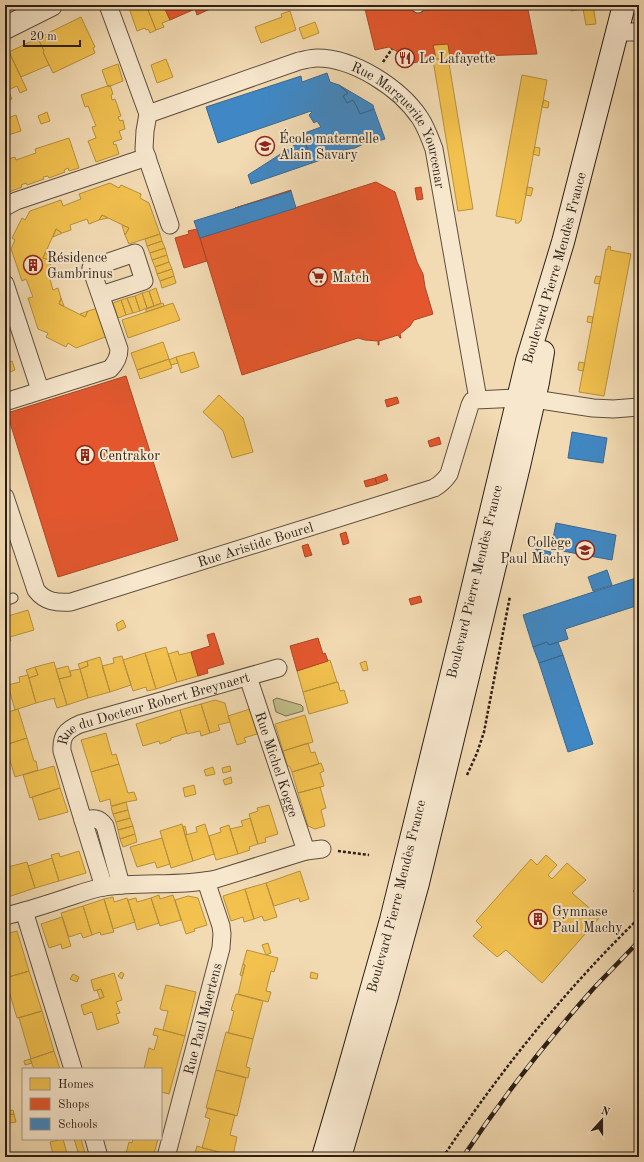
<svg xmlns="http://www.w3.org/2000/svg" width="644" height="1162" viewBox="0 0 644 1162" font-family="'Old Standard TT',serif">
<style>
.green{fill:#c1bd88;stroke:#766e50}
.homes{fill:#f2c14e;stroke:#b6903e}
.shops{fill:#e4572e;stroke:#ac4627}
.schools{fill:#3f88c5;stroke:#396891}
.lines{fill:none;stroke-linecap:round;stroke-linejoin:round}
.service-casing{stroke:#5d4e3e;stroke-width:11}
.pedestrian-casing{stroke:#5d4e3e;stroke-width:15}
.minor-casing{stroke:#5d4e3e;stroke-width:19}
.tertiary-casing{stroke:#5d4e3e;stroke-width:24}
.secondary-casing{stroke:#2b1f17;stroke-width:24}
.path{stroke:#2b1f17;stroke-width:2.5;stroke-dasharray:3 2;stroke-linecap:butt}
.service{stroke:#f7e7cd;stroke-width:9}
.pedestrian{stroke:#f7e7cd;stroke-width:13}
.minor{stroke:#f7e7cd;stroke-width:17}
.tertiary{stroke:#f7e7cd;stroke-width:22}
.secondary{stroke:#f7e7cd;stroke-width:22}
.rail-casing{stroke:#2b1f17;stroke-width:4.5}
.rail{stroke:#f7e7cd;stroke-width:3;stroke-dasharray:9;stroke-linecap:butt}
.labels{text-anchor:middle;stroke-width:4;stroke-linejoin:round;paint-order:stroke}
.poi-label{font-size:14px;fill:#2b1f17;stroke:#f7e7cd;text-anchor:start}
.street-label{font-size:14px;fill:#2b1f17;stroke:#f7e7cd}
</style>
<rect width="100%" height="100%" fill="#f2dab2"/>
<filter id="stains"><feTurbulence type="fractalNoise" baseFrequency=".005" numOctaves="4"/><feColorMatrix values="0 0 0 0 .2 0 0 0 0 .09 0 0 0 0 .02 0 0 0 .5 -.17"/></filter>
<radialGradient id="worn" r=".72"><stop offset=".6" stop-color="#630" stop-opacity="0"/><stop offset="1" stop-color="#630" stop-opacity=".3"/></radialGradient>
<path class="green" d="M277,698L301,705L303,707V711L286,716L276,712L273,700Z"/>
<path class="homes" d="M128,5H146L156,30L150,33L148,29L146,30L145,28L137,31Z
M146,5H163L170,20L162,23L164,27L156,30Z
M570,5H593L596,24L586,25L583,9L571,11Z
M290,11L296,30L261,43L255,27L282,17L281,14Z
M81,17L95,47L93,48L95,53L53,73L43,52L44,51L38,38Z
M315,22L319,33L303,39L299,28Z
M38,38L44,51L43,52L49,65L21,77L9,52Z
M448,44L450,57L436,59L433,45Z
M9,52L27,90L20,93L17,86L8,90L12,99L9,100L5,92V54Z
M448,57L473,209L458,211L433,60Z
M166,59L173,77L157,83L151,65Z
M118,64L123,81L108,87L102,70Z
M522,75L547,80L521,221H520L519,223H515L516,220L496,216Z
M110,85L113,94L111,95L112,100L115,99L121,116L118,117L120,121L123,120L125,129L119,131L122,139L113,142L114,145L116,144L119,154L96,162L88,141L96,138L92,127L96,126L88,106L85,107L81,95Z
M544,100L549,102L548,108L542,107Z
M47,112L50,121L41,124L38,116Z
M16,115L21,131L5,136V119Z
M69,138L79,168L69,171L68,168L64,170L65,172L49,178L48,176L43,177L44,179L27,185L26,183L21,185L22,187L6,193L5,160L15,157L16,160L36,153L35,149Z
M535,147L540,148L539,156L533,154Z
M110,183L119,188L121,185L141,194L140,198L149,203L160,234L129,244L125,235L129,228L102,215L99,220L89,224L87,219L70,225L71,230L62,233L56,229L43,258L49,260L52,270L48,272L53,290L58,288L61,298L59,304L85,317L88,311L98,308L108,336L76,348L68,343L66,347L46,337L48,333L38,329L28,298L33,297L26,279L22,281L11,249L15,240L12,238L22,218L25,220L30,211L61,200L63,206L81,199L79,194Z
M527,187L533,188L531,196L526,195Z
M102,215L108,218L99,220Z
M122,225L129,228L125,235Z
M56,229L62,233L53,237Z
M160,234L162,241L147,246L145,239Z
M162,241L165,248L150,253L147,246Z
M608,246L611,247L610,250L631,254L604,396L579,392L606,249H608Z
M165,248L167,255L152,260L150,253Z
M46,251L49,260L43,258Z
M167,255L169,262L155,267L152,260Z
M169,262L172,269L157,274L155,267Z
M172,269L174,276L160,281L157,274Z
M174,276L176,283L162,288L160,281Z
M596,276L601,277L599,284L594,283Z
M156,288L161,303L154,306L149,291Z
M149,291L154,306L147,308L142,293Z
M142,293L147,308L140,311L135,296Z
M135,296L140,311L133,313L127,298Z
M61,298L64,306L59,304Z
M127,298L133,313L126,315L121,300Z
M121,300L126,315L118,318L113,303Z
M163,303L164,306L146,312V309Z
M173,303L180,320L128,338L122,320Z
M88,311L85,317L80,314Z
M588,316L593,317L592,323L587,322Z
M5,341L10,356L8,357L9,362L12,361L15,370L5,374Z
M163,342L169,359L137,370L131,353Z
M194,352L199,367L181,373L176,357Z
M176,357L178,363L171,365L169,360Z
M169,359L172,368L140,379L137,370Z
M579,362L585,363L583,371L578,370Z
M219,395L243,418L253,452L232,458L223,431L203,412Z
M28,610L34,630L10,637L11,641L5,643V617Z
M123,620L126,627L118,631L116,624Z
M166,647L177,682L156,689L145,653Z
M178,651L179,655L191,652L198,676L177,682L168,654Z
M145,653L156,689L147,691L146,687L133,691L123,660Z
M122,656L131,685L110,692L102,666L114,663L113,658Z
M100,657L110,692L88,698L80,669L88,666L87,661Z
M330,660L337,682L303,692L297,671Z
M87,661L88,666L80,669L78,664Z
M366,661L368,670L363,671L360,663Z
M54,662L67,705L57,708L54,699H55V698L36,703L29,678L38,675L35,667Z
M68,666L71,676L59,679L56,669Z
M35,667L38,675L29,678L26,670Z
M80,669L88,698L67,705L59,679L71,676L70,671Z
M28,675L36,703L15,710L8,685L20,682L19,677Z
M337,682H338L340,691L344,690L348,703L309,714L303,692Z
M215,700L225,703L230,722L218,725L220,730L210,733L201,704Z
M201,704L210,733L201,736L200,731L187,734L180,710Z
M18,709L27,738L5,745V713Z
M250,709L257,734L244,738L246,742L237,745L228,716Z
M180,710L187,733L171,738V740L160,744L159,741L143,746L136,724Z
M305,715L313,742L283,751L275,724Z
M106,733L112,755L116,754L119,764L91,772L81,740Z
M27,738L34,761H36L38,770L15,777L5,745Z
M308,743L311,753L315,752L319,764L292,772L290,767L287,765L283,751Z
M321,763L324,771L320,773L324,786L298,793L292,772Z
M119,764L128,793L134,792L137,800L126,802L111,806L110,799L100,802L91,772Z
M54,766L60,788L30,798L23,775Z
M230,766L231,771L223,773L222,768Z
M213,767L215,774L206,776L204,770Z
M231,777L232,783L225,785L223,780Z
M194,785L196,794L185,797L183,788Z
M320,787L326,808L321,810L325,826L315,829L308,826L298,793Z
M60,788L68,812L39,820L32,797Z
M126,802L128,810L113,814L111,807Z
M269,805L278,834L265,838L266,842L258,844L249,814L258,811L257,808Z
M128,810L130,818L116,822L113,814Z
M130,818L133,826L118,830L116,822Z
M250,818L258,844L249,847L250,850L238,854L230,829L243,826L241,821Z
M182,824L193,861L171,868L160,831Z
M205,824L214,854L193,861L185,835L197,832L196,827Z
M229,825L238,854L216,860L209,836L221,832L220,828Z
M133,826L135,834L120,839L118,830Z
M185,826L187,835H185L183,827Z
M135,834L137,842L123,847L120,839Z
M162,838L170,864L157,868L155,862L137,867L130,847Z
M79,851L86,873L59,881L51,855L59,853L60,857Z
M546,855L557,865L548,875L552,879L567,863L586,880L572,893L600,917L542,983L506,950L497,957L473,936L482,927L476,921L531,859L537,865Z
M52,858L59,881L35,888L28,866Z
M27,862L35,888L8,897L5,887V874L10,873L8,867Z
M300,871L309,899L300,902L299,898L274,906L266,883Z
M266,883L277,917L264,921L262,916L254,919L245,889Z
M245,889L254,919L244,922L243,917L231,921L223,896Z
M159,895L160,899L173,895L181,920L160,926L151,898Z
M188,896L198,898L207,925L194,929L195,931L186,934L175,900Z
M113,897L114,902L127,898L135,922L113,929L104,899Z
M136,898L137,902L151,898L159,923L137,930L128,900Z
M104,899L114,932L101,935L100,932L92,935L83,906Z
M83,906L92,935L83,938L81,933L69,937L61,913Z
M62,917L71,946L62,949L61,944L49,948L41,924Z
M17,931L29,971L9,977L5,964V934Z
M268,943L271,953L266,955L262,945Z
M247,950L278,958L274,972L271,971L266,991L271,992L268,1002L238,994L245,965L243,964Z
M243,964L245,965L242,976L240,975Z
M29,971L42,1011L17,1018L5,978Z
M121,972L124,974L122,979L118,976Z
M311,972L318,974L317,979L310,978Z
M114,973L122,1000L116,1002L120,1013L116,1014L119,1023L97,1030L92,1012L84,1015L81,1005L104,997L101,989L94,991L91,980Z
M73,974L79,977L77,982L70,979Z
M166,985L196,992L185,1036L163,1030L168,1011L161,1010L160,1008Z
M101,989L104,997L100,999L97,990Z
M236,994L263,1001L253,1039L228,1033L234,1011L231,1010Z
M42,1011L54,1051L31,1059L19,1018Z
M155,1028L185,1036L169,1094L161,1092V1069H144L149,1048L154,1050L158,1036L153,1035Z
M226,1032L253,1039L246,1067L250,1068L248,1078L216,1070Z
M54,1051L60,1069H34L30,1059Z
M30,1059L32,1063L25,1065L24,1061Z
M216,1070L246,1078L237,1116L206,1108Z
M208,1108L235,1115L230,1135L237,1137L233,1155L202,1148L210,1119L205,1117Z
M13,1110L14,1114L7,1115L6,1111Z
M14,1114L16,1122L9,1123L7,1115Z
M63,1139L68,1157H61L59,1153L53,1154L50,1142Z
M74,1139H81L86,1157H76V1156L79,1155Z
M133,1139H158L153,1157H125L129,1142L132,1143Z
M197,1146L225,1154L224,1157H194Z
M225,1154L231,1155V1157H224Z"/>
<path class="shops" d="M163,5H208L210,9L197,15L195,9L170,20Z
M364,5H416L426,11L447,5H527L537,54L450,57L448,44L433,45L436,59L400,65L398,52L389,47L375,50Z
M376,182L395,192L397,198L417,262L423,274L425,287L433,314L414,320L410,326L400,334L401,338H400L398,335L379,341V345H378V341L365,340L358,338L242,375L200,238Z
M421,187L423,199L417,200L415,188Z
M291,190V191L235,208L260,200Z
M197,229L207,261L184,268L175,238L189,234L188,231Z
M126,376L178,540L58,577L7,413Z
M397,397L399,403L387,407L385,400Z
M439,437L441,444L430,447L428,441Z
M386,474L388,480L377,484L375,478Z
M375,478L377,484L366,487L364,481Z
M346,532L349,543L343,545L340,534Z
M5,541L10,556L5,557Z
M308,544L312,555L305,557L302,546Z
M420,596L422,602L411,605L409,599Z
M214,633L224,664L207,669L208,673L198,676L191,652L210,646L207,635Z
M318,638L323,654L325,653L328,661L297,671L290,646Z"/>
<path class="schools" d="M327,73L330,82L339,85L348,93L343,96L347,103L353,100L357,107L360,114L374,109L385,139L370,143L368,142L355,148L343,150V152L312,163L302,134L321,127L317,121L314,123L309,115L312,112L311,111L218,143L206,107L301,76L302,82Z
M339,85L373,105L374,109L360,114L357,107L353,100L347,103L343,96L348,93Z
M305,142L312,163L251,184L248,175L293,146Z
M291,191L296,208L200,238L194,221Z
M572,432L607,438L603,463L568,458Z
M556,523L616,535L612,560L551,549Z
M536,549L551,552L549,561L534,558Z
M607,570L612,585L593,591L588,577Z
M639,577V605L565,629L568,639L549,645L547,642L533,647L523,615Z
M547,642L549,645L558,642L563,655L539,663L533,647Z
M563,655L593,744L568,752L539,663Z"/>
<g class="lines">
<defs>
<path id="service" d="M5,601L13,598"/>
<path id="pedestrian" d="M418,6V5"/>
<g id="minor">
<path d="M108,5L148,114L145,131L144,149L170,225"/>
<path d="M617,32H639"/>
<path id="s1" d="M148,114L299,61C305,60 311,58 317,58C354,58 400,88 420,118C426,127 430,138 434,149L478,399"/>
<path d="M5,207L16,201L147,157"/>
<path d="M5,284L40,390"/>
<path d="M5,402L110,369C116,363 119,357 119,349L91,268L135,253L144,281L101,295"/>
<path id="s2" d="M5,497L36,590C45,602 57,603 71,602L434,488C441,484 445,480 449,474L470,405L472,401L475,400L518,398L534,399L593,408L613,409L639,407"/>
<path id="s3" d="M248,677L306,851"/>
<path d="M83,820C92,818 99,817 105,826L121,885"/>
<path id="s4" d="M104,887L83,820L62,751C61,736 66,730 80,724L278,668"/>
<path d="M24,911L73,1069"/>
<path d="M5,916C27,911 48,904 69,897C81,893 92,889 104,887C141,881 179,887 216,879L306,851L322,849"/>
<path d="M94,1139L99,1157"/>
<path id="s5" d="M166,1157L221,948L222,934L221,926L206,881"/>
</g>
<path id="tertiary" d="M5,28L51,5"/>
<g id="secondary">
<path id="s6" d="M323,1157L346,1079L391,920L463,628L527,361L563,242L624,5"/>
<path d="M340,1157L387,996L418,883L519,466L538,382L543,352"/>
</g>
</defs>
<use href="#service" class="service-casing"/>
<use href="#pedestrian" class="pedestrian-casing"/>
<use href="#minor" class="minor-casing"/>
<use href="#tertiary" class="tertiary-casing"/>
<use href="#secondary" class="secondary-casing"/>
<path class="path" d="M383,62L392,49
M467,775L477,753L484,732L510,596
M338,851L369,855
M634,890L639,895
M443,1157C500,1071 565,990 639,918"/>
<use href="#service" class="service"/>
<use href="#pedestrian" class="pedestrian"/>
<use href="#minor" class="minor"/>
<use href="#tertiary" class="tertiary"/>
<use href="#secondary" class="secondary"/>
<defs>
<path id="rail" d="M463,1157C502,1098 546,1042 593,989C608,973 624,957 639,941"/>
</defs>
<use href="#rail" class="rail-casing"/>
<use href="#rail" class="rail"/>
</g>
<defs>
<symbol id="restaurant-ring" viewBox="-11 -11 22 22"><circle r="9.5" fill="#f7e7cd" stroke="#8f2418" stroke-width="1.5"/><path d="M-5-6h1v4h1v-4h1v4h1v-4h1v5L-1.5 .5V6h-2V.5L-5-1ZM5-6V6H3V1.5H1.5Q1.5-4 5-6Z" fill="#8f2418"/></symbol>
<symbol id="school-ring" viewBox="-11 -11 22 22"><circle r="9.5" fill="#f7e7cd" stroke="#8f2418" stroke-width="1.5"/><path d="M0-5L7-2L0 1L-7-2ZM-4 1L0 2.5L4 1V4Q0 6-4 4Z" fill="#8f2418"/></symbol>
<symbol id="building-ring" viewBox="-11 -11 22 22"><circle r="9.5" fill="#f7e7cd" stroke="#8f2418" stroke-width="1.5"/><path d="M-4-6H4V6H1V3H-1V6H-4ZM-2.5-4.3h1.7v1.8h-1.7ZM.8-4.3h1.7v1.8H.8ZM-2.5-1h1.7V.8h-1.7ZM.8-1h1.7V.8H.8Z" fill="#8f2418"/></symbol>
<symbol id="supermarket-ring" viewBox="-11 -11 22 22"><circle r="9.5" fill="#f7e7cd" stroke="#8f2418" stroke-width="1.5"/><path d="M-6-5.5h2.5l.6 2H6L4.5 2H-2.5L-4.4-4H-6ZM-1.5 3.2a1.3 1.3 0 1 0 .1 0ZM3 3.2a1.3 1.3 0 1 0 .1 0Z" fill="#8f2418"/></symbol>
</defs>
<g fill-rule="evenodd">
<use href="#restaurant-ring" x="394" y="47" width="22" height="22"/>
<use href="#school-ring" x="254" y="135" width="22" height="22"/>
<use href="#building-ring" x="22" y="254" width="22" height="22"/>
<use href="#supermarket-ring" x="307" y="266" width="22" height="22"/>
<use href="#building-ring" x="74" y="444" width="22" height="22"/>
<use href="#school-ring" x="574" y="539" width="22" height="22"/>
<use href="#building-ring" x="527" y="908" width="22" height="22"/>
</g>
<g class="labels">
<g class="poi-label">
<text x="419" y="63">Le Lafayette</text>
<text x="279" y="143">École maternelle<tspan x="279" dy="16">Alain Savary</tspan></text>
<text x="47" y="262">Résidence<tspan x="47" dy="16">Gambrinus</tspan></text>
<text x="332" y="282">Match</text>
<text x="99" y="460">Centrakor</text>
<text x="571" y="547" text-anchor="end">Collège<tspan x="571" dy="16">Paul Machy</tspan></text>
<text x="552" y="916">Gymnase<tspan x="552" dy="16">Paul Machy</tspan></text>
</g>
<g class="street-label">
<text dy="5" stroke="none"><textPath href="#s1" startOffset="295">Rue Marguerite Yourcenar</textPath></text>
<text dy="5" stroke="none"><textPath href="#s6" startOffset="919">Boulevard Pierre Mendès France</textPath></text>
<text dy="5" stroke="none"><textPath href="#s2" startOffset="330">Rue Aristide Bourel</textPath></text>
<text dy="5" stroke="none"><textPath href="#s6" startOffset="595">Boulevard Pierre Mendès France</textPath></text>
<text dy="5" stroke="none"><textPath href="#s4" startOffset="251">Rue du Docteur Robert Breynaert</textPath></text>
<text dy="5" stroke="none"><textPath href="#s3" startOffset="92">Rue Michel Kogge</textPath></text>
<text dy="5" stroke="none"><textPath href="#s6" startOffset="271">Boulevard Pierre Mendès France</textPath></text>
<text dy="5" stroke="none"><textPath href="#s5" startOffset="143">Rue Paul Maertens</textPath></text>
</g>
</g>
<rect width="644" height="1162" fill="none" stroke="#f2dab2" stroke-width="20"/>
<rect x="6" y="6" width="632" height="1150" fill="none" stroke="#2b1f17" stroke-width="2"/>
<rect x="10" y="10" width="624" height="1142" fill="none" stroke="#2b1f17"/>
<rect x="22" y="1068" width="140" height="72" fill="#f7e7cd" stroke="#a59784"/>
<rect x="30" y="1078" width="20" height="12" fill="#f2c14e" stroke="#a59784"/>
<text x="58" y="1088" font-size="12" fill="#2b1f17">Homes</text>
<rect x="30" y="1098" width="20" height="12" fill="#e4572e" stroke="#a59784"/>
<text x="58" y="1108" font-size="12" fill="#2b1f17">Shops</text>
<rect x="30" y="1118" width="20" height="12" fill="#3f88c5" stroke="#a59784"/>
<text x="58" y="1128" font-size="12" fill="#2b1f17">Schools</text>
<g transform="translate(602 1120) rotate(21)" stroke="#f7e7cd" stroke-width="3" paint-order="stroke">
<path d="M0-3L7 15L0 10L-7 15Z" fill="#2b1f17"/>
<text y="-6" font-size="11" font-weight="bold" text-anchor="middle" fill="#2b1f17">N</text>
</g>
<path d="M24 40v6h56v-6" fill="none" stroke="#2b1f17" stroke-width="2"/>
<text x="30" y="40" font-size="12" fill="#2b1f17" stroke="#f7e7cd" stroke-width="3" paint-order="stroke">20 m</text>
<rect width="100%" height="100%" filter="url(#stains)"/>
<rect width="100%" height="100%" fill="url(#worn)"/>
</svg>
